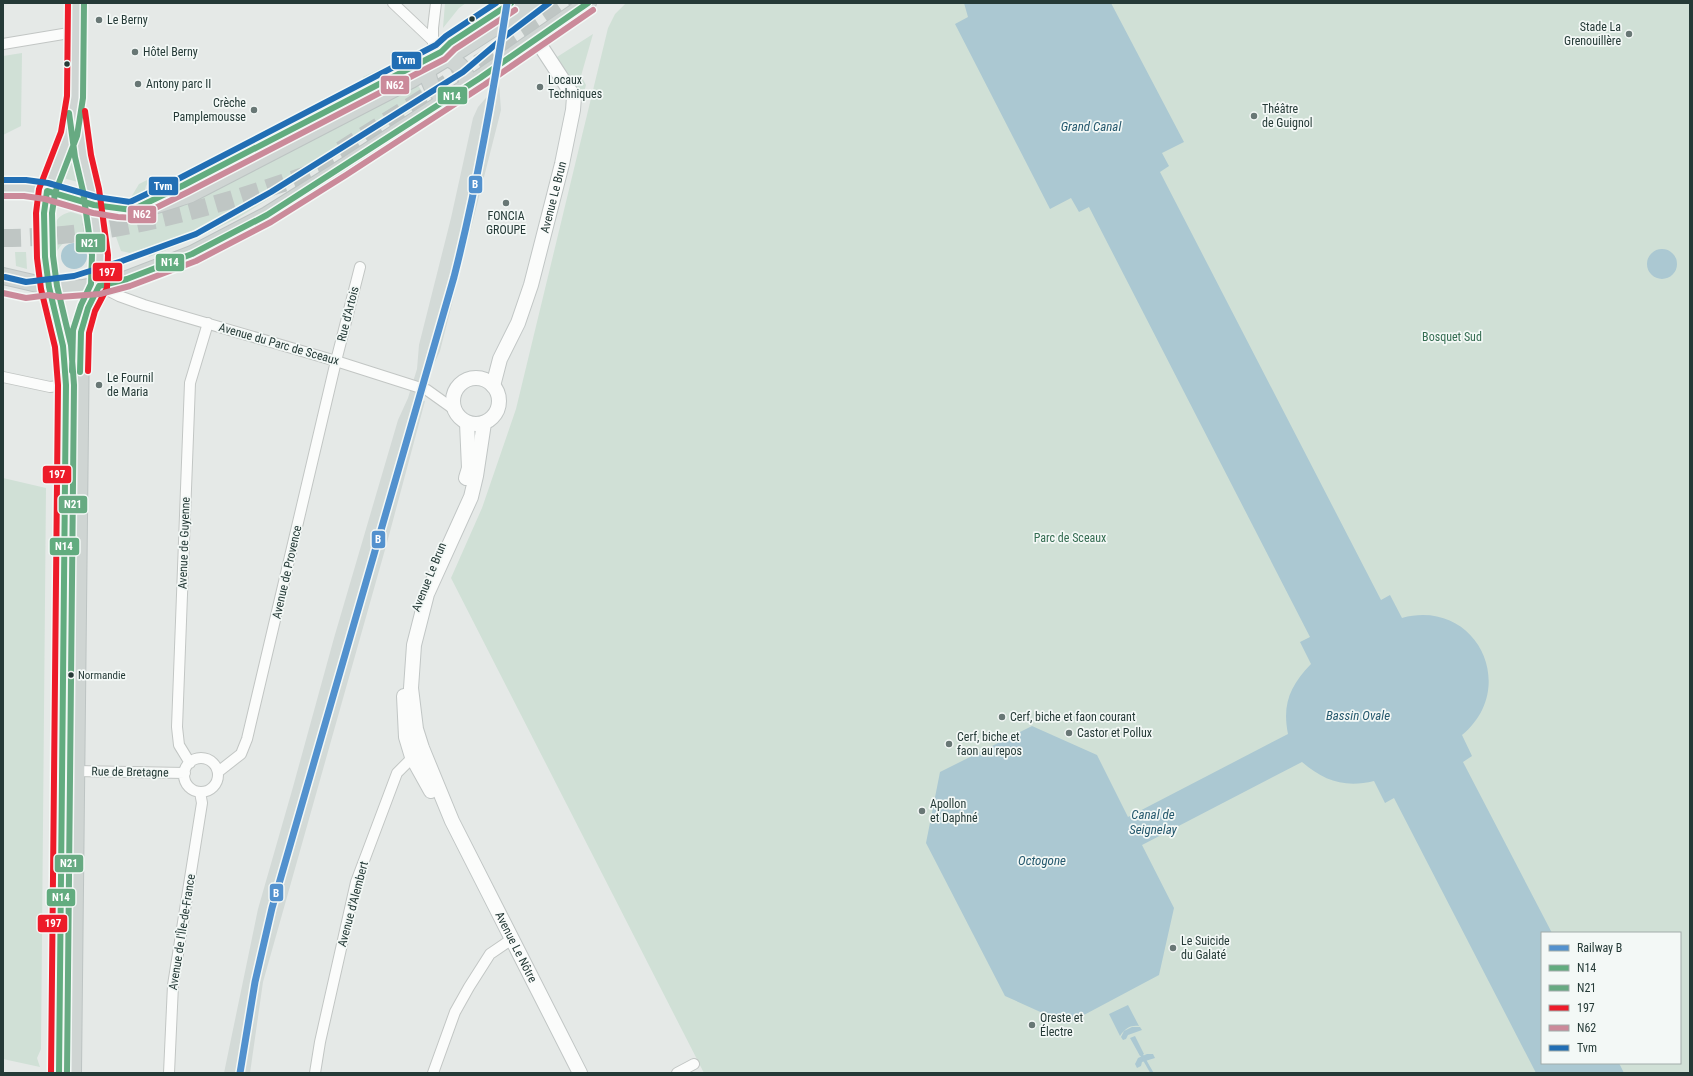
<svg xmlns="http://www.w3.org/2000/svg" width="1693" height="1076" viewBox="0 0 1693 1076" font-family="'Roboto Condensed',sans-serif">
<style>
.built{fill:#d3dad7}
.green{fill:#d0e0d6;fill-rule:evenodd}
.water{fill:#abc8d2}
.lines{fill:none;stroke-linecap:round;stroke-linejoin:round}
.stream{stroke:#abc8d2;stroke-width:3}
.motorway-tunnel{stroke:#bfc6c4;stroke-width:18;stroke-dasharray:18 9;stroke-linecap:butt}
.minor-casing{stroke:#c2c6c4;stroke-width:12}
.secondary-casing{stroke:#c1c6c5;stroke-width:16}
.primary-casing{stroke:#bdc4c3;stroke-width:18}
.minor{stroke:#fbfcfb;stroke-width:10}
.secondary{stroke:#fbfcfb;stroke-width:14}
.primary{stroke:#cfd5d3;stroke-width:16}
.bus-1-casing{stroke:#f3f8f6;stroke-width:9}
.bus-2-casing{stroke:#f3f8f6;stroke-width:9}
.bus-3-casing{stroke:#f3f8f6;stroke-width:9}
.bus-4-casing{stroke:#f3f8f6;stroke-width:9}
.bus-5-casing{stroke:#f3f8f6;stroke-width:9}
.bus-1{stroke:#62ac7f;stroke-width:6}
.bus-2{stroke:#67aa82;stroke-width:6}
.bus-3{stroke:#ed1b29;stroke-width:6}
.bus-4{stroke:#cb8a9a;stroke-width:6}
.bus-5{stroke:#216eb4;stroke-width:6}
.rail-1-casing{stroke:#f3f8f6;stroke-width:10}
.rail-1{stroke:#5291ce;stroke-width:7}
.bus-dot{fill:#253a37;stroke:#f3f8f6;stroke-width:1.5}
.poi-dot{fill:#687775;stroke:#f3f8f6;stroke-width:1.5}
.labels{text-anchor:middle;stroke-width:3.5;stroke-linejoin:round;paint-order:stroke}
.bus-label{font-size:11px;fill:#253a37;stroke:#f3f8f6;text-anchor:start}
.poi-label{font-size:12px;fill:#253a37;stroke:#f3f8f6;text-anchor:start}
.street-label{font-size:12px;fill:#253a37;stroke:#f3f8f6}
.park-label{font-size:12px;fill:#346c51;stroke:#f3f8f6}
.water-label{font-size:13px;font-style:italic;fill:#26596e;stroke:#f3f8f6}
.line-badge{stroke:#f3f8f6;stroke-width:1.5}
.badge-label{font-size:11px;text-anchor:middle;font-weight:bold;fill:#fff}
</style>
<rect width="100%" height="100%" fill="#e5e9e7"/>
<path class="built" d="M499,83L501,110L440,351L429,375L421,400L425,401L388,539L263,982L250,1073H224L258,909L293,787L334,638L398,420L408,398L417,369L419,345L451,218L473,118L478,107Z"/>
<path class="green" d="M445,3H466L459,8L443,28Z
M626,3H1690V1073H704L451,578L482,508L516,409L608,28L615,14ZM1542,933H1680V1063H1542Z
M593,34L581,76L586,85L582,99L557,57Z
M22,53L21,126L3,135V56Z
M406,61L408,64L367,87L196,177L170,188L155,192L156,185L161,180L169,184L351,91L353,85L364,80L363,77L382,68Z
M417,84L428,100L238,218L199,237L149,257L145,248L130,253L121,251L115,234V219L147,216L185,205Z
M76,137L88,185L60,177Z
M151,178L146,186L143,196L138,198L130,199L139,184Z
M71,212L81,215L84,220L89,249C77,235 64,237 56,253C55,234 48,217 71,212Z
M15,252H26L27,269L16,266Z
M3,478L46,488L41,1049L37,1058L40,1067L3,1059Z"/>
<path class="water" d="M964,3H1111L1184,142L1162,153L1169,166L1160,172L1381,600L1390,595L1402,618C1476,598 1520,687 1462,735L1472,756L1463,762L1552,933H1542V1063H1619L1624,1073H1536L1394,798L1385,803L1374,781C1345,788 1324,781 1302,762L1142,845L1174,908L1159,975L1067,1024L1005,996L926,843L940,772L1032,726L1097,755L1128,817L1288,734C1282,704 1290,686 1311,664L1300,642L1310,637L1089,207L1079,212L1071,198L1050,209L955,24L968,17Z
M61 256a13 13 0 1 1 26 0a13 13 0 1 1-26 0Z
M1647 264a15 15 0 1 1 30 0a15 15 0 1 1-30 0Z
M1128,1005L1139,1026C1131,1025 1125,1028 1120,1036L1109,1014Z
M1132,1027H1140L1142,1030L1128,1035L1126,1039L1123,1040L1121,1037L1124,1031Z
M1135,1036L1144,1054L1140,1056L1130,1038Z
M1147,1054H1153L1155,1058L1142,1062L1141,1066L1137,1068L1135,1064L1138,1058Z"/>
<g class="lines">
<path class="stream" d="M1140,1052L1152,1073"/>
<path class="motorway-tunnel" d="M341,150L541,24L572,3
M3,238C91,238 179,217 262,190C295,179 331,168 360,149"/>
<defs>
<path id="minor" d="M393,3L432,40
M3,44L75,32
M433,67V28L436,3
M99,286L119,296L144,305L336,361L427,390L455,410
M3,377L50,387L66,385
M184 775a17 17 0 1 1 34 0a17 17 0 1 1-34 0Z
M190,763L179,745L177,727L190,383L208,323
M75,771L185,773
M218,772L241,754L247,739L336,361L360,267
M169,1073L173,985L202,803L200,792
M315,1073L320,1042L356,882L397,773L417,753
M433,1073L455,1012L469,987L490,954L512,939
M677,1073L694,1064"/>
<g id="secondary">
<circle cx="476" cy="401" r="23"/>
<path id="s1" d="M493,386L500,359L518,323L531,285L562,164L573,110L574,97L536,39"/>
<path id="s2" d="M484,423L476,476L471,497L427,594L414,645L411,688L416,729L422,748L452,821L580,1073"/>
<path d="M466,478L469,468L467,423"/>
<path d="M404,696L406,737L412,757L431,791"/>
</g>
<path id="primary" d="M448,58C461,64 468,73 467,87
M427,70C430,88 433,90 448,99
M3,188C18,188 34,188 49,191C76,198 103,211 132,210C152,208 172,200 191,194L411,80L463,48L532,3
M3,276L59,289L83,288L127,279L192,254L267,215L342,168L480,78L588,3
M59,1073L66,385L63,346L49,287L45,257L44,213L47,191L69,134L72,113
M73,1073L81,332L88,308L99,286L100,255L91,190L83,156L75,97L76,3"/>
</defs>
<use href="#minor" class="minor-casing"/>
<use href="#secondary" class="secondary-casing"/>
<use href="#primary" class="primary-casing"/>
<use href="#minor" class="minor"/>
<use href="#secondary" class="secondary"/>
<use href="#primary" class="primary"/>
<defs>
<path id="bus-1" d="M80,372L81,332L88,308L99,286L127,279L192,254L267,215L480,78L588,3
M59,1073L66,385L63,346L49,287L45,257L44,213L47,191L94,205L132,210L184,185L441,52L450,43L511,3"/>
<path id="bus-2" d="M69,113L75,157L83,191L92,255L91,284L81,305L73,330L72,371
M67,1073L74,385L71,345L57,286L53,256L52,213L55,193L77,136L83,98L84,3"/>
<path id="bus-3" d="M85,111L91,155L99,189L108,255L107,288L95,311L89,333L88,371
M51,1073L58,385L55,347L41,289L37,258L36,213L39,189L61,132L67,96L68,3"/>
<path id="bus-4" d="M3,196H24L45,199L93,213L118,217L135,218L188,192L445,59L455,49L515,10
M3,293L26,298L49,295L59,297L100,294L130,286L196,261L271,222L346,175L484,85L593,10"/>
<path id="bus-5" d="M3,180H26L48,183L96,197L130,202L180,178L436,45L446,36L496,3
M5,277L26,282L74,276L122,261L196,234L271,192L463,72L508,34L549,3"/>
</defs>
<use href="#bus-1" class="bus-1-casing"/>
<use href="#bus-2" class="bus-2-casing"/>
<use href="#bus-3" class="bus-3-casing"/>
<use href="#bus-4" class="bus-4-casing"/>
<use href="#bus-5" class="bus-5-casing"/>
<use href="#bus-1" class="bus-1"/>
<use href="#bus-2" class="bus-2"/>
<use href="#bus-3" class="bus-3"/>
<use href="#bus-4" class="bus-4"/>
<use href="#bus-5" class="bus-5"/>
<defs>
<path id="rail-1" d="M240,1073L255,982L272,908L454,277C477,187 493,95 507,3"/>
</defs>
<use href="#rail-1" class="rail-1-casing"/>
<use href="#rail-1" class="rail-1"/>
</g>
<g class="bus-dot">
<circle cx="472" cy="19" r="3.5"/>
<circle cx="67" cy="64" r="3.5"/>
<circle cx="71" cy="675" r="3.5"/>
</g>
<g class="poi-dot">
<circle cx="99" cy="20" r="4"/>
<circle cx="1629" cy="34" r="4"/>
<circle cx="135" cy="52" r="4"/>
<circle cx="138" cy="84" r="4"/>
<circle cx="540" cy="87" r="4"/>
<circle cx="254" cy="110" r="4"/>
<circle cx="1254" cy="116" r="4"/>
<circle cx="506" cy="203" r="4"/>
<circle cx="99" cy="385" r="4"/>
<circle cx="1002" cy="717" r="4"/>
<circle cx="1069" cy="733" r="4"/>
<circle cx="949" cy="744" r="4"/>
<circle cx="922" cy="811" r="4"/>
<circle cx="1173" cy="948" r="4"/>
<circle cx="1032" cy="1025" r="4"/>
</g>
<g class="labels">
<g class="bus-label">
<text x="78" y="679">Normandie</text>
</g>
<g class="poi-label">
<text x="107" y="24">Le Berny</text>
<text x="1621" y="31" text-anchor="end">Stade La<tspan x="1621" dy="14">Grenouillère</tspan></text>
<text x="143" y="56">Hôtel Berny</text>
<text x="548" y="84">Locaux<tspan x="548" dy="14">Techniques</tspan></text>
<text x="146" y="88">Antony parc II</text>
<text x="246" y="107" text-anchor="end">Crèche<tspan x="246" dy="14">Pamplemousse</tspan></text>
<text x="1262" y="113">Théâtre<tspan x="1262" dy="14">de Guignol</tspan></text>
<text x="506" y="220" text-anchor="middle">FONCIA<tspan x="506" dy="14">GROUPE</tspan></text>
<text x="107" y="382">Le Fournil<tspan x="107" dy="14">de Maria</tspan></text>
<text x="1010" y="721">Cerf, biche et faon courant</text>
<text x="1077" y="737">Castor et Pollux</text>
<text x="957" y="741">Cerf, biche et<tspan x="957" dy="14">faon au repos</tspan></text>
<text x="930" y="808">Apollon<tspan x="930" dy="14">et Daphné</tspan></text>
<text x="1181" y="945">Le Suicide<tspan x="1181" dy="14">du Galaté</tspan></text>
<text x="1040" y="1022">Oreste et<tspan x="1040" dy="14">Électre</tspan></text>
</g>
<g class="street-label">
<text dy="4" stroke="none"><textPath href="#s1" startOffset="199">Avenue Le Brun</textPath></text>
<text transform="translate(348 314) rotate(-76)" y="4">Rue d'Artois</text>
<text transform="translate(279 344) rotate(16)" y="4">Avenue du Parc de Sceaux</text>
<text transform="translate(184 543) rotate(-88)" y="4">Avenue de Guyenne</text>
<text transform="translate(287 572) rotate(-77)" y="4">Avenue de Provence</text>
<text transform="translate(429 577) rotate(-68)" y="4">Avenue Le Brun</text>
<text transform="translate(130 772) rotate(1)" y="4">Rue de Bretagne</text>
<text transform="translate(353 904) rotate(-75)" y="4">Avenue d'Alembert</text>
<text transform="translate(182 932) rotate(-81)" y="4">Avenue de l'Île-de-France</text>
<text dy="4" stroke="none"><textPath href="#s2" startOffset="559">Avenue Le Nôtre</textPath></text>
</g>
<g class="park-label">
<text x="1452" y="341">Bosquet Sud</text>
<text x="1070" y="542">Parc de Sceaux</text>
</g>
<g class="water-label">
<text x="1091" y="131">Grand Canal</text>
<text x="1358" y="720">Bassin Ovale</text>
<text x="1153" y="819">Canal de<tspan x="1153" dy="15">Seignelay</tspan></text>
<text x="1042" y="865">Octogone</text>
</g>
</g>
<g class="line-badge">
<rect x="391" y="51" width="31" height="19" rx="4" fill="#216eb4"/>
<rect x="380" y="75" width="30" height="20" rx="4" fill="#cb8a9a"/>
<rect x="437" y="86" width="31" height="19" rx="4" fill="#62ac7f"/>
<rect x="468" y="175" width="15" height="19" rx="4" fill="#5291ce"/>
<rect x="148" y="176" width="31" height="20" rx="4" fill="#216eb4"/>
<rect x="127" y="205" width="30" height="19" rx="4" fill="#cb8a9a"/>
<rect x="75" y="233" width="31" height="20" rx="4" fill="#67aa82"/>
<rect x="155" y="253" width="30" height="19" rx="4" fill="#62ac7f"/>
<rect x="92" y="262" width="31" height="20" rx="4" fill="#ed1b29"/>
<rect x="42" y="465" width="30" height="19" rx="4" fill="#ed1b29"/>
<rect x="58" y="495" width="30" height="19" rx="4" fill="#67aa82"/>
<rect x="371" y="530" width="15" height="19" rx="4" fill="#5291ce"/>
<rect x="49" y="537" width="31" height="19" rx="4" fill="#62ac7f"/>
<rect x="54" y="854" width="30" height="19" rx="4" fill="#67aa82"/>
<rect x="269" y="883" width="15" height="19" rx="4" fill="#5291ce"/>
<rect x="46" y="888" width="30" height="19" rx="4" fill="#62ac7f"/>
<rect x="37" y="914" width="31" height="19" rx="4" fill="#ed1b29"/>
</g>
<g class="badge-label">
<text x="406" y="64">Tvm</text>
<text x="395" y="89">N62</text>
<text x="452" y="100">N14</text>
<text x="475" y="188">B</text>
<text x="163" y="190">Tvm</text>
<text x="142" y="218">N62</text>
<text x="90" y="247">N21</text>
<text x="170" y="266">N14</text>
<text x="107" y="276">197</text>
<text x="57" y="478">197</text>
<text x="73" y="508">N21</text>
<text x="378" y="543">B</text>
<text x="64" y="550">N14</text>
<text x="69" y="867">N21</text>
<text x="276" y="897">B</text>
<text x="61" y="901">N14</text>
<text x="53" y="927">197</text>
</g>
<rect width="1693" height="1076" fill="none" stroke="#253a37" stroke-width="8"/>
<rect x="1541" y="932" width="140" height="132" fill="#f3f8f6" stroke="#a1acaa"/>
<rect x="1549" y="945" width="20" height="6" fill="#5291ce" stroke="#a1acaa"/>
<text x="1577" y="952" font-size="12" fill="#253a37">Railway B</text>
<rect x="1549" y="965" width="20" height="6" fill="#62ac7f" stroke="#a1acaa"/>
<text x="1577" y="972" font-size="12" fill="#253a37">N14</text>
<rect x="1549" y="985" width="20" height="6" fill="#67aa82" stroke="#a1acaa"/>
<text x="1577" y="992" font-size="12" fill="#253a37">N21</text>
<rect x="1549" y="1005" width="20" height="6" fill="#ed1b29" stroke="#a1acaa"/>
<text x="1577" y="1012" font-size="12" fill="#253a37">197</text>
<rect x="1549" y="1025" width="20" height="6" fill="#cb8a9a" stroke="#a1acaa"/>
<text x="1577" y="1032" font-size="12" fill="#253a37">N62</text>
<rect x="1549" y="1045" width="20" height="6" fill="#216eb4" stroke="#a1acaa"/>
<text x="1577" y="1052" font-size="12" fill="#253a37">Tvm</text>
</svg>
